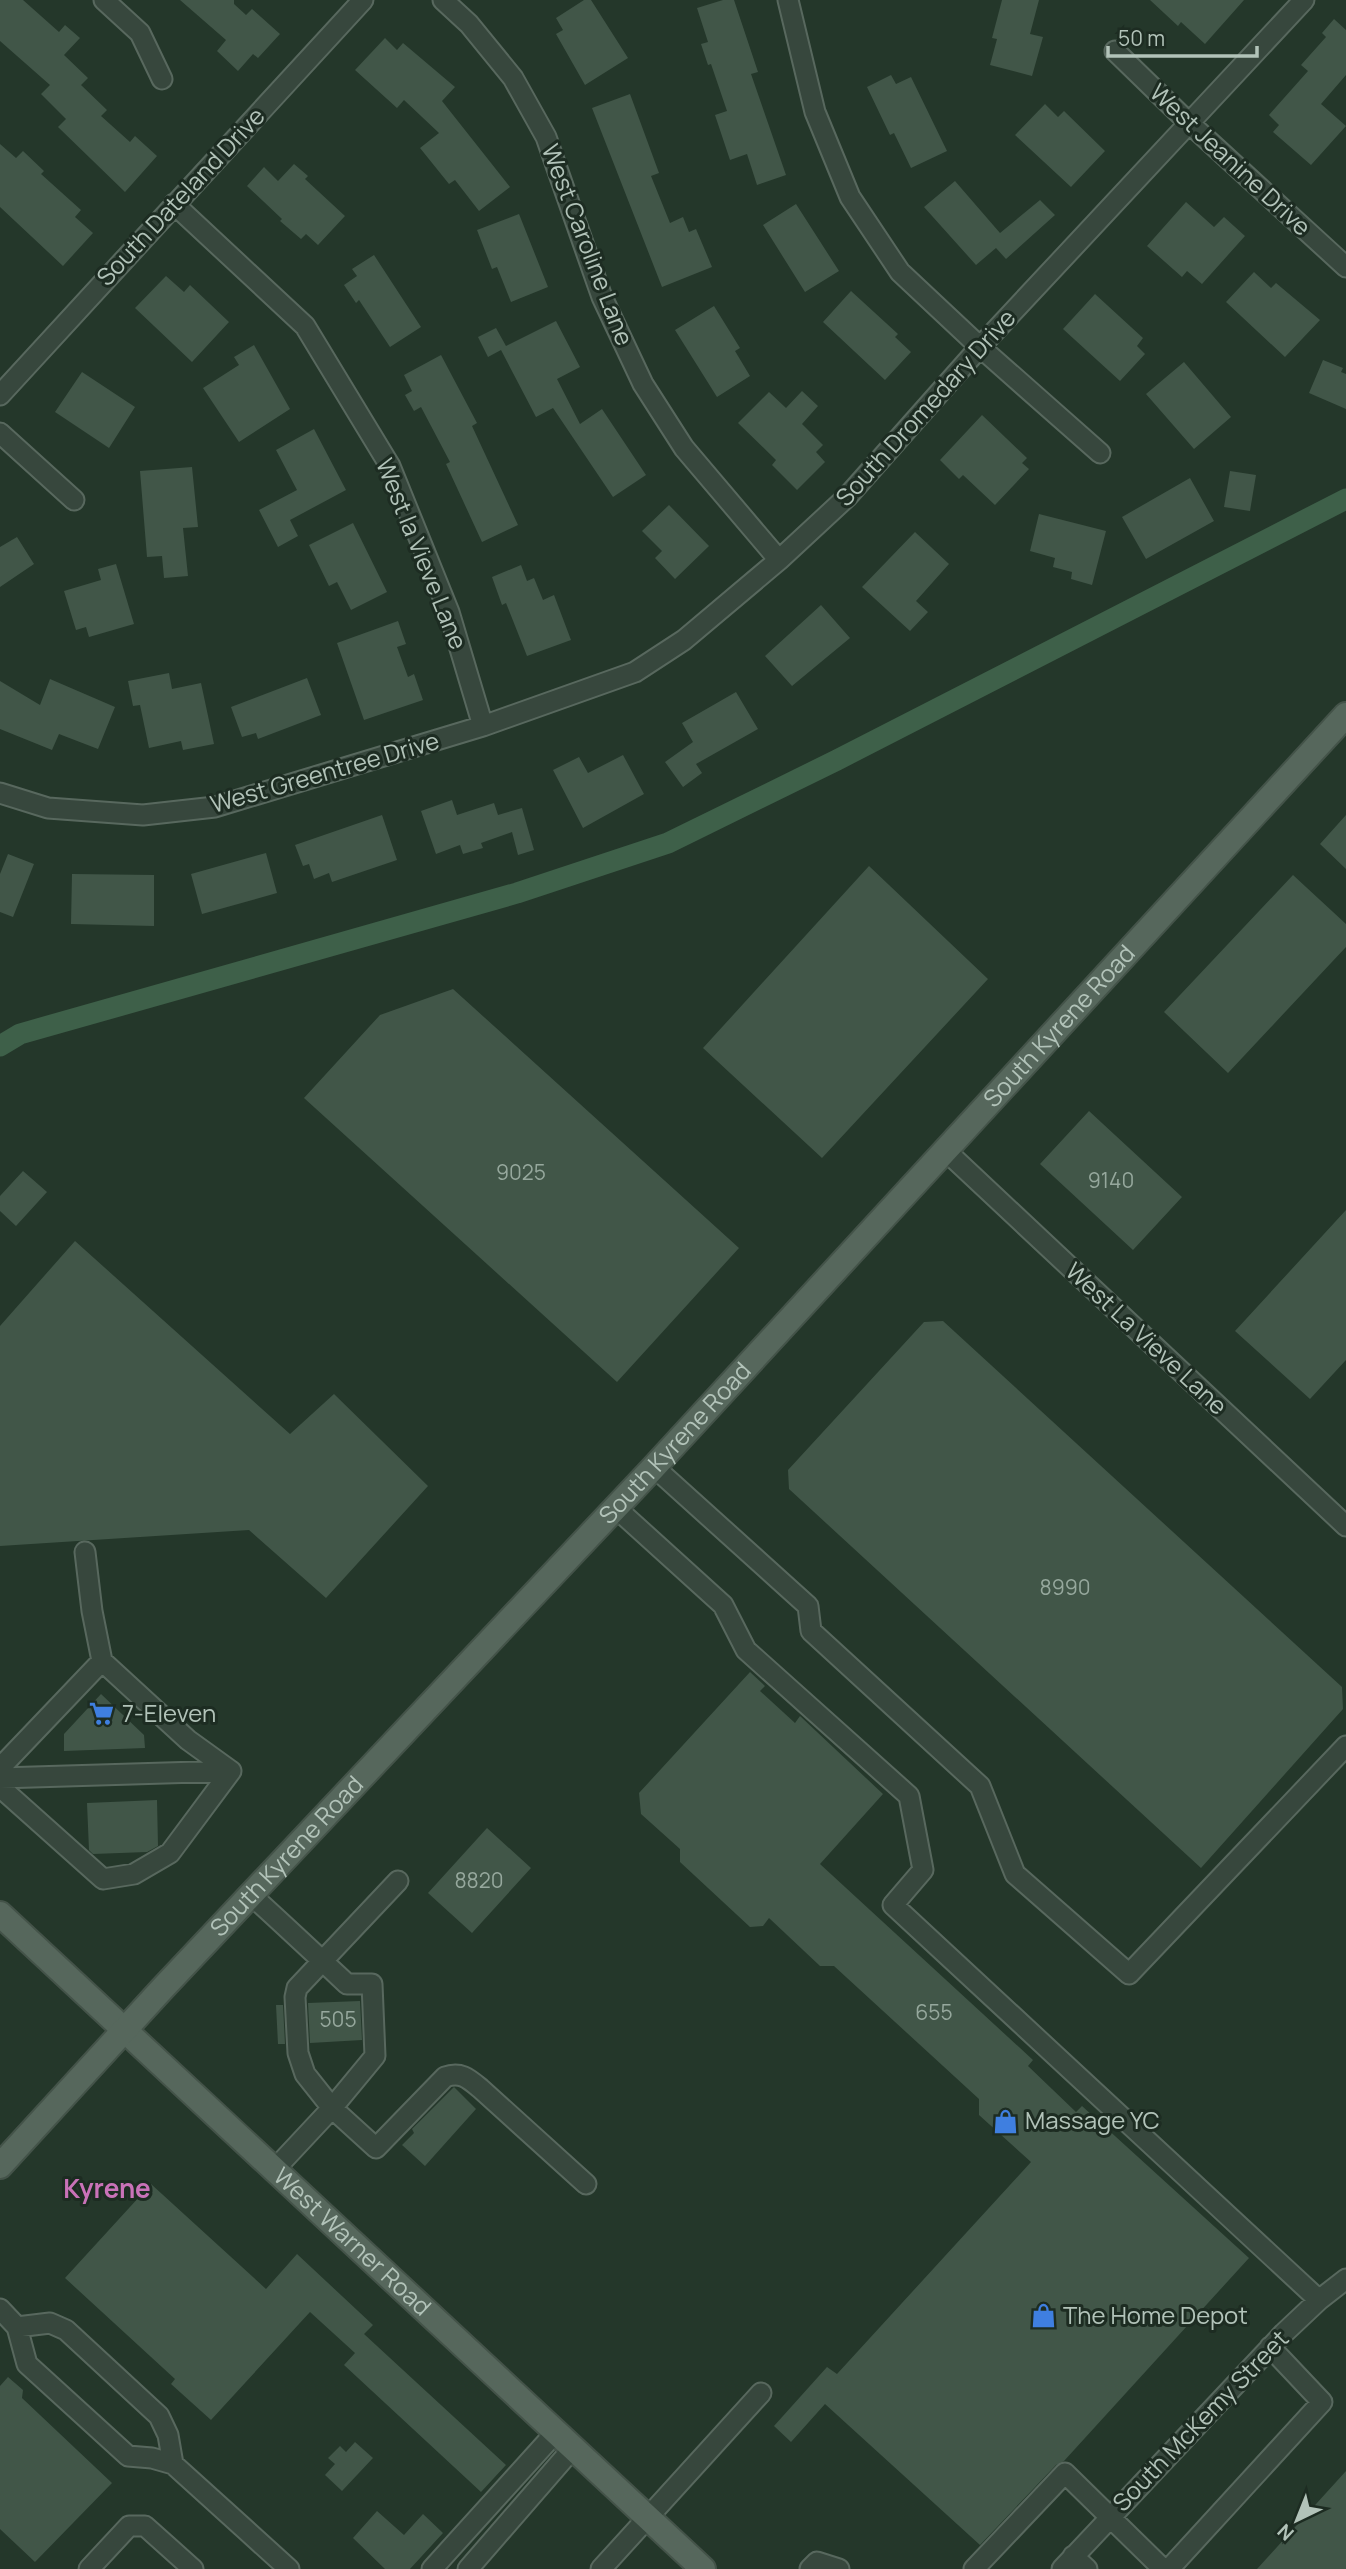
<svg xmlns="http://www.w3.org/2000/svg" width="1346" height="2569" viewBox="0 0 1346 2569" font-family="Manrope,sans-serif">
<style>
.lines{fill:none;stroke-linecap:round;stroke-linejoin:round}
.canal{stroke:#3e6049;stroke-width:21}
.building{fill:#415648}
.minor-casing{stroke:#58685e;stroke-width:23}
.major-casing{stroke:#445349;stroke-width:28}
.minor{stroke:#37473d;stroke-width:19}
.major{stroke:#56675c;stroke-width:24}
.labels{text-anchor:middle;stroke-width:6;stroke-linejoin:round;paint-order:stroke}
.number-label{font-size:21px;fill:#96a89d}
.street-label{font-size:24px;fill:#b2c3b9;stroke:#1d2c22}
.poi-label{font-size:24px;fill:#b2c3b9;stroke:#1d2c22;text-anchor:start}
.neighbourhood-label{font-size:26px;font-weight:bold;fill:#c972b8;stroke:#1d2c22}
</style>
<rect width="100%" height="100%" fill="#24372a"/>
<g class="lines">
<path class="canal" d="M0,1046L20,1034L517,893L668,843L837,760L1346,499"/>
</g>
<path class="building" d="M0,0H23L59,32L65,25L80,38L64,55L88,78L81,85L107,110L101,116L130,142L135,136L157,156L125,192L58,127L66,119L41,94L50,85L0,41Z
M180,0H234V4L246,15L252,9L280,34L258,58L253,54L238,71L217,51L226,40Z
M584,0H591L628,58L585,85L556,34L563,30L556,18Z
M723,0H734L758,72L751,74L786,175L757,185L747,154L730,160L715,115L727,111L711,64L708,65L701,44L708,42L697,8Z
M1002,0H1039L1030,34L1043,37L1032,76L990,65L997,39L992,38Z
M1150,0H1244L1205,44L1181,22L1178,26Z
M1334,19L1346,30V75L1321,104L1346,126L1311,165L1273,132L1279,125L1269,115L1308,71L1301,65L1326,37L1322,33Z
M385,38L397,50L403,43L455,87L442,101L510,187L479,211L455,180L449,184L420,148L439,133L404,100L397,108L355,70Z
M891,75L896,84L911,77L947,151L911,168L894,133L890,135L867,87Z
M630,94L659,173L651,176L670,223L683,217L689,232L696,229L712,267L662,287L592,108Z
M1045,104L1058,117L1064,111L1105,151L1071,187L1015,135Z
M0,144L16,158L23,151L44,171L41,174L81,210L75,217L93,233L63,266L0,207Z
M294,164L308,176L305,179L345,216L318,245L306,234L301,239L280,221L282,219L247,186L264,167L278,181Z
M955,181L1000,233L1040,200L1055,215L1006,259L996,248L976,265L924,207Z
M1186,202L1214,227L1224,217L1245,236L1202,284L1187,271L1182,277L1147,246Z
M796,204L839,271L805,292L763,225Z
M519,214L548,287L511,302L497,267L492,269L477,230Z
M374,255L421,327L390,347L359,300L356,303L344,285L357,276L352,269Z
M1254,272L1271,288L1276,283L1320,320L1285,357L1226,302Z
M166,276L184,292L190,285L229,322L192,362L135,308Z
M851,291L898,334L895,337L911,352L885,380L823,322Z
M1095,294L1143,338L1137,346L1145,354L1120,381L1063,329Z
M714,306L740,348L735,351L750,376L717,397L675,330Z
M556,321L580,367L557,379L580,424L602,409L646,475L613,497L553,408L536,417L501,350L488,357L478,337L496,328L506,346Z
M254,345L290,409L239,442L203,388L239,365L234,357Z
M441,355L477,423L472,426L518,525L482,542L446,464L450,462L421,407L414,411L405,395L412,391L404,375Z
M1323,360L1343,368L1341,372L1346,374V409L1309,393Z
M1184,362L1231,417L1194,449L1146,394Z
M82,372L135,407L109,448L55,412Z
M802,391L818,406L802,424L823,445L816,452L825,462L797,490L772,465L776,460L738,423L769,392L786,408Z
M982,415L1027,458L1022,463L1029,469L995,505L963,475L959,479L940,460Z
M314,429L346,490L290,520L298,536L278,547L259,510L297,490L276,450Z
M192,467L198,527L183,528L188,576L164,578L162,556L147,557L140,471Z
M1230,471L1256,475L1250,511L1224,507Z
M1190,478L1214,521L1146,559L1122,517Z
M669,505L709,546L675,579L655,558L662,551L642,531Z
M1039,514L1106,531L1092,585L1071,579L1072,572L1053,567L1055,558L1030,551Z
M353,523L387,592L351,610L337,582L329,586L309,545Z
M915,532L949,564L916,601L928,612L910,631L862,587Z
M17,537L34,564L0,587V547Z
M116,564L134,624L89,637L86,627L76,630L64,591L101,580L98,569Z
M521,565L527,581L534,578L543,600L554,595L571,640L527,656L506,603L502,605L492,577Z
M821,605L850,638L792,686L765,656Z
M398,621L406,644L397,647L408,677L414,674L423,700L364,720L337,643Z
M169,673L172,689L201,683L214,744L183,750L181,741L149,748L140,705L133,706L128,681Z
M307,678L321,715L258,739L256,733L242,737L231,707Z
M50,679L115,707L98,749L59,734L52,750L0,729V681L40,705Z
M736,692L758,729L696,764L702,773L683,787L665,762L693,742L682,723Z
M623,755L644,794L583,828L553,770L579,757L588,773Z
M452,800L457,815L494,803L498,815L522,808L534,850L518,855L512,832L481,843L483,848L463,854L460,845L436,854L421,811Z
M382,815L397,860L332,882L329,873L314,879L309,864L303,866L295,845Z
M1346,815V869L1320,844Z
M266,853L277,893L202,914L191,874Z
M8,854L34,864L13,917L0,912V874Z
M869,866L988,979L822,1158L703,1048Z
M72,874L154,875V926L71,924Z
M1293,875L1346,924V947L1228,1073L1164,1012Z
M453,989L739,1248L617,1382L304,1098L380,1015Z
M1089,1111L1182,1197L1133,1250L1040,1164Z
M23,1171L47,1192L16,1226L0,1211V1196Z
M1346,1210V1360L1310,1399L1235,1331Z
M75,1241L290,1434L334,1394L428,1486L326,1598L249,1530L0,1546V1326Z
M943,1321L1342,1687L1343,1709L1201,1868L789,1489L788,1470L924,1322Z
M750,1672L765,1686L760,1691L795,1723L800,1716L883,1794L820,1864L1033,2060L1028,2066L1076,2112L1082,2106L1249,2258L1064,2461L1056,2465L980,2545L825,2404L791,2442L774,2426L827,2367L837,2374L1031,2162L979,2115V2099L834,1966H820L769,1918L763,1926L750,1927L680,1862V1849L641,1814L639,1793Z
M101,1694L144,1735L145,1748L64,1751V1734Z
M157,1800L158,1846L147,1852L93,1854L89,1850L87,1803Z
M487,1828L531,1868L472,1933L428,1893Z
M360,2001L362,2040L310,2043L308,2003Z
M276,2005H283L285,2044H278Z
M454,2087L476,2109L425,2166L402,2145L414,2133L412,2129Z
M151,2184L266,2289L297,2254L373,2325L364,2334L506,2465L481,2492L344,2365L355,2353L310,2312L211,2420L171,2384L175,2379L65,2278Z
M8,2377L23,2390L22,2398L112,2483L35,2562L0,2529V2386Z
M355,2442L373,2458L342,2491L325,2475L335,2464L328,2458L340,2446L346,2452Z
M1346,2471V2569H1257Z
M377,2511L404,2535L423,2514L443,2533L410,2569H385L353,2538Z"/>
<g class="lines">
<defs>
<path id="minor" d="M104,0L140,33L162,79
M443,0L469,24L513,78L546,137L602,297L643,384L684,448L779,560
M788,0L815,112L850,197L900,272L980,347L1100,453
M1115,51L1189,123L1346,267
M174,204L305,326L390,466L449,612L483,726
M0,395L363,0
M0,433L74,500
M0,793L48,808L143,815L215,807L483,726L635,672L684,640L779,560L847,497L980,347L1304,0
M946,1151L1346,1526
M654,1467L808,1606L811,1631L980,1786L1015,1874L1129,1974L1346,1746
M616,1508L723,1605L746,1650L909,1796L923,1870L893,1905L1319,2300
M85,1552L92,1611L102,1661
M0,1768L102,1661L188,1740L231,1771
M0,1778L231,1771
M0,1787L103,1879L134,1874L170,1853L231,1771
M251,1895C283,1924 315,1954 347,1984H372L375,2056L332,2108L305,2074L298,2053L295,1997L297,1988L398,1881
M275,2169L332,2108L376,2148L445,2077C461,2071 469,2079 481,2089L586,2184
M0,2309L17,2327L27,2364L128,2456L152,2458L173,2464L289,2569
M17,2327L50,2323L66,2330L159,2416L168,2435L173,2464
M1073,2556L1087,2569
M89,2569L129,2526H145L193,2569
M432,2569L556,2432
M468,2569L573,2448
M601,2569L761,2393
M810,2569L817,2562L839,2569
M974,2569L1065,2473L1163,2569
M1062,2569L1284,2333L1319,2300L1346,2279
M1169,2569L1322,2402L1270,2347"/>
<g id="major">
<path id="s1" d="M0,1914L703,2569"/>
<path id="s2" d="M0,2166L162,1989L654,1467L1346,715"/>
</g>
</defs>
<use href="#minor" class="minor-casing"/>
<use href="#major" class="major-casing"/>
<use href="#minor" class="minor"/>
<use href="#major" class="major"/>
</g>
<defs>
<symbol id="supermarket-bare" viewBox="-9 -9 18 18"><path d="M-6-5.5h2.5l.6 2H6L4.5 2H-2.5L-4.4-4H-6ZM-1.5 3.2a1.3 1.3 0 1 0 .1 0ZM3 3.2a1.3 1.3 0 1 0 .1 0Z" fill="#3f7fe0" stroke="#1d2c22" stroke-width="2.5" paint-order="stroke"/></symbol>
<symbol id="shop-bare" viewBox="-9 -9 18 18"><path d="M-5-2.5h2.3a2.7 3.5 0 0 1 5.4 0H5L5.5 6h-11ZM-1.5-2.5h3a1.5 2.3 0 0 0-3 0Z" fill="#3f7fe0" stroke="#1d2c22" stroke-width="2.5" paint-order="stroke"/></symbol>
</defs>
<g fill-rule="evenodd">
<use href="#supermarket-bare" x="84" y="1696" width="35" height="35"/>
<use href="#shop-bare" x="988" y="2104" width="35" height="35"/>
<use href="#shop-bare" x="1026" y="2298" width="35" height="35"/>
</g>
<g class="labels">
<g class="number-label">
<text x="521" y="1180">9025</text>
<text x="1111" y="1188">9140</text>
<text x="1065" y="1595">8990</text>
<text x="479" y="1888">8820</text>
<text x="934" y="2020">655</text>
<text x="338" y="2027">505</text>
</g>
<g class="street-label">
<text transform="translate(1230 160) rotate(43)" y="8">West Jeanine Drive</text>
<text transform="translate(181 197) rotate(-47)" y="8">South Dateland Drive</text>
<text transform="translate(587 245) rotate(69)" y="8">West Caroline Lane</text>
<text transform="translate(926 408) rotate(-48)" y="8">South Dromedary Drive</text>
<text transform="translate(421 554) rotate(68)" y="8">West la Vieve Lane</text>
<text transform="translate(325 773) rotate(-16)" y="8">West Greentree Drive</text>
<text dy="8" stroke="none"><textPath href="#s2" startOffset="1556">South Kyrene Road</textPath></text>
<text transform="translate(1146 1339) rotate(43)" y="8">West La Vieve Lane</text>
<text dy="8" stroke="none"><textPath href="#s2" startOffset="989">South Kyrene Road</textPath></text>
<text dy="8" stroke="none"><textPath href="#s2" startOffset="422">South Kyrene Road</textPath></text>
<text dy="8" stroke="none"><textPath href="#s1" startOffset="481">West Warner Road</textPath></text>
<text transform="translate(1201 2421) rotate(-46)" y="8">South McKemy Street</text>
</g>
<g class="poi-label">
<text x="122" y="1722">7-Eleven</text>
<text x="1025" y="2129">Massage YC</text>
<text x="1063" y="2324">The Home Depot</text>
</g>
<g class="neighbourhood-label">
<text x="107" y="2198">Kyrene</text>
</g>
</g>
<g transform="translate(1297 2520) rotate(223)" stroke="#1d2c22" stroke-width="5" paint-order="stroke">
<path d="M0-5L12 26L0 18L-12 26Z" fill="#b2c3b9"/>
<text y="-10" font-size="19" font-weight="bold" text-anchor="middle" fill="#b2c3b9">N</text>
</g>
<path d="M1108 46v10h149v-10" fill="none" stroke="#b2c3b9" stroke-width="3.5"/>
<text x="1118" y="46" font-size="21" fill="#b2c3b9" stroke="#1d2c22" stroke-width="5" paint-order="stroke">50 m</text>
</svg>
